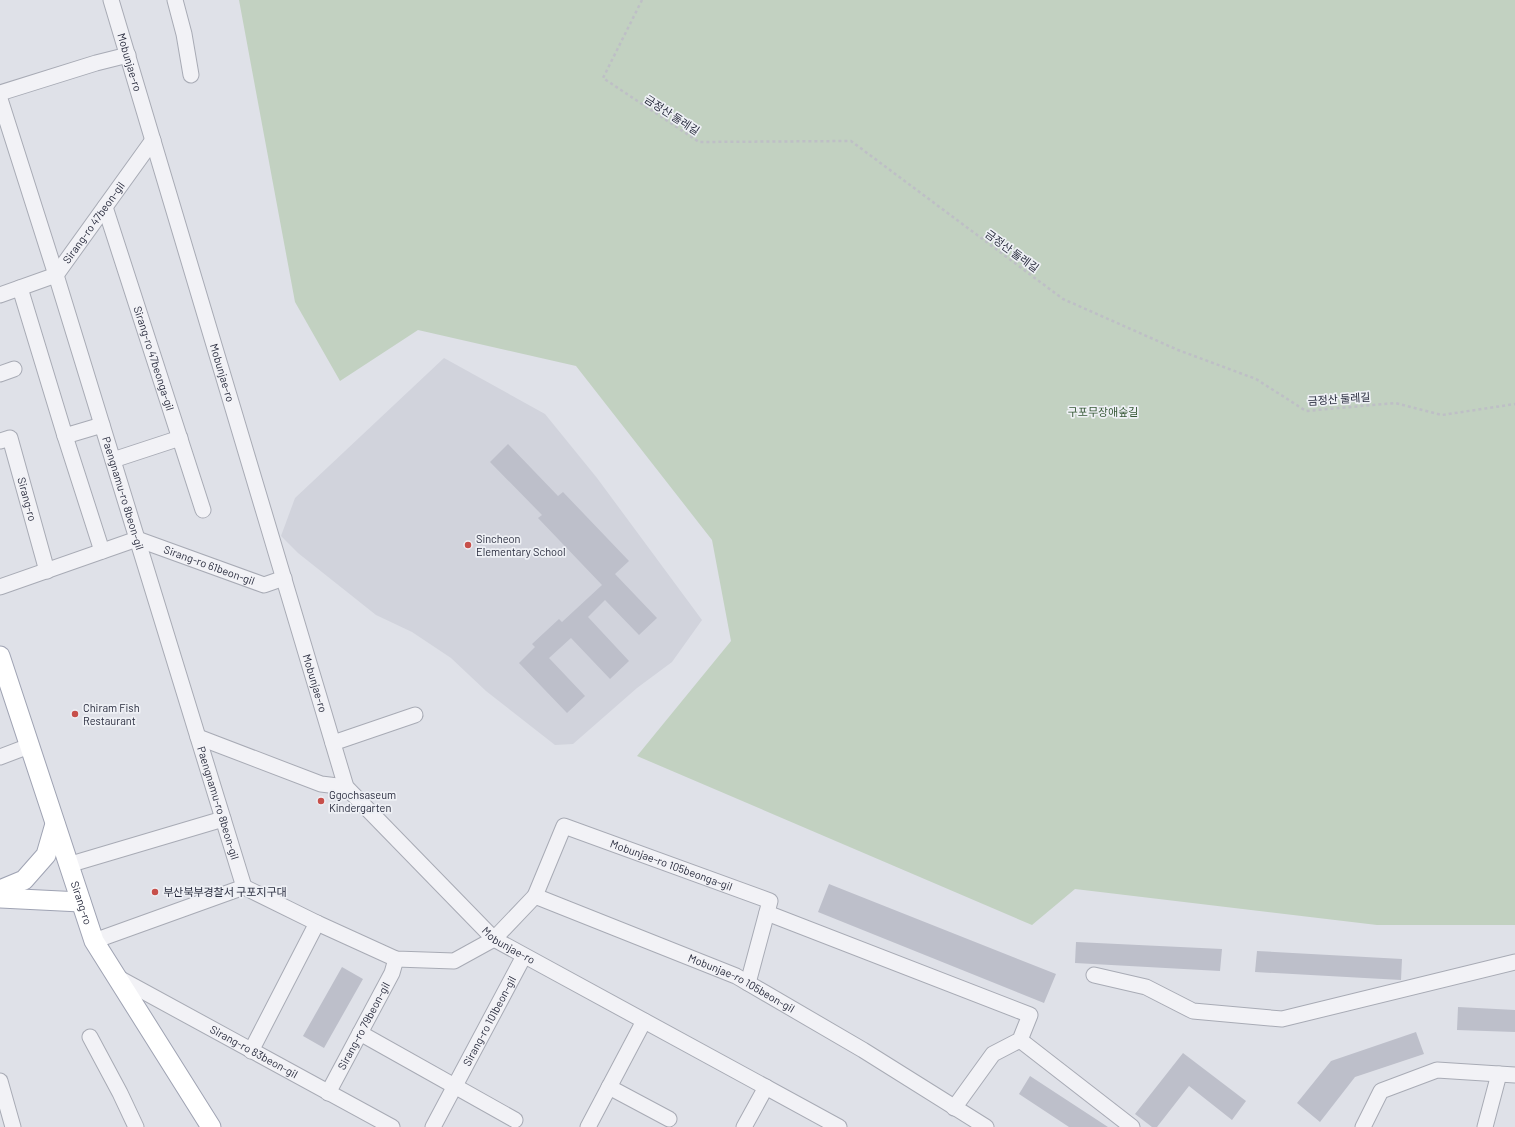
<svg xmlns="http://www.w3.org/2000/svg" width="1515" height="1127" viewBox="0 0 1515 1127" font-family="Barlow,'Noto Sans KR',sans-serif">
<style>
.built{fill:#d1d3dc}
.green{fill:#c2d1c1}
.building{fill:#bdbfca}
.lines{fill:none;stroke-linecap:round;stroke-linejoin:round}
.minor-casing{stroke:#a8abb5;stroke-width:17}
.major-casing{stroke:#9fa3b3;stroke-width:21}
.path{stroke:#bebfc6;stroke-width:2.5;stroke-dasharray:3 3;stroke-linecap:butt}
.minor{stroke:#f2f2f6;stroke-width:15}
.major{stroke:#fff;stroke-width:19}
.poi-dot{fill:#c74f4a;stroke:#eef0f5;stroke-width:1.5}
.labels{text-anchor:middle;stroke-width:3.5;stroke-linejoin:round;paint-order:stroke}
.street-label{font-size:11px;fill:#292c3e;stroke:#eef0f5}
.park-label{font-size:11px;fill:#375937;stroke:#eef0f5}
.poi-label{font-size:11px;fill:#292c3e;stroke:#eef0f5;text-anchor:start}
</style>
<rect width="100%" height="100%" fill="#dfe1e8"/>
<path class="built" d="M444,358L545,414L597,478L702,620L672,662L637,688L573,744L555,745L486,691L451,658L412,632L376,615L298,553L281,536L295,498Z"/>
<path class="green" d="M239,0H1515V925H1377L1075,889L1032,925L637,756L731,641L712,540L576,366L418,330L340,381L295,302Z"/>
<path class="building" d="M508,444L558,496L563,492L629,561L615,574L657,618L639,635L605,600L588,617L629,661L610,679L571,638L549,658L585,696L567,713L519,663L535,647L532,644L559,619L562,622L602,585L538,518L542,515L490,462Z
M829,884L1056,974L1044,1003L818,912Z
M1076,942L1222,949L1220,971L1075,963Z
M1257,951L1402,959L1401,980L1255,972Z
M342,967L363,979L324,1048L303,1036Z
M1458,1007L1515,1010V1032L1457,1030Z
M1416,1032L1424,1054L1355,1077L1320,1122L1297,1103L1331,1061Z
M1183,1053L1246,1101L1232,1120L1189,1086L1157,1127H1152L1135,1114Z
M1030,1076L1108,1127H1069L1019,1094Z"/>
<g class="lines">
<defs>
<g id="minor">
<path id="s1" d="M111,0L346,787L494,939L839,1127"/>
<path d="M175,0L184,34L191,75"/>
<path d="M0,93L96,63L128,55"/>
<path id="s2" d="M0,99L56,275L244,887"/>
<path id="s3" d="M105,207L203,510"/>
<path d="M20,288L65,436L102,425"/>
<path id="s4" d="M0,295L56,275L153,140"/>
<path d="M0,374L14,369"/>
<path d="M65,436L102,551"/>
<path id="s5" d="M0,441L10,438L47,571"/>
<path d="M113,460L180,438"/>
<path id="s6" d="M0,587L137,539L264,585L284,578"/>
<path d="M198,737L321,784L346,787"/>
<path d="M333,743L415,715"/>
<path d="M0,757L29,746"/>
<path d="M68,865L223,819"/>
<path id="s7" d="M535,896L564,826L770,901L748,983"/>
<path d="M767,913L1030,1015L1020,1040L993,1054L954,1108"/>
<path id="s8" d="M94,941L244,887L317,923L396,959L454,961L494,939L535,896L736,976L863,1050L986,1127"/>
<path d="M1094,975L1146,987L1193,1011L1282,1019L1515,962"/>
<path id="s9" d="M117,977L392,1127"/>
<path d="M360,1033L515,1120"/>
<path d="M90,1037L120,1093L136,1127"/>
<path d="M1020,1040L1132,1127"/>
<path d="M251,1051L317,923"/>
<path d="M0,1081L13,1127"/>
<path d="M609,1087L669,1119"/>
<path id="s10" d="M328,1093L392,973L396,959"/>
<path id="s11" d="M433,1127L524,956"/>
<path d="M588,1127L644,1021"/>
<path d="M744,1127L766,1087"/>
<path d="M1363,1127L1381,1091L1437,1070L1515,1075"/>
<path d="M1485,1127L1499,1074"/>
</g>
<g id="major">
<path id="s12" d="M0,656L94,941L211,1127"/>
<path d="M0,890L24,880L46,855L55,824"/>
<path d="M0,898L81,902"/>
</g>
</defs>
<use href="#minor" class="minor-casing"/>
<use href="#major" class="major-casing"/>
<path class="path" d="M642,0L603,78L699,142L851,141L1063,299L1178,350L1256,379L1306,411L1395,403L1442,415L1515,404"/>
<use href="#minor" class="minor"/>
<use href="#major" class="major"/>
</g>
<g class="poi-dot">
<circle cx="468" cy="545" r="4"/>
<circle cx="75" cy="714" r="4"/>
<circle cx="321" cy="801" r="4"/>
<circle cx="155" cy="892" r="4"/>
</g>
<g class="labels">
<g class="street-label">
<text dy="4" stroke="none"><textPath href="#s1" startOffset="65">Mobunjae-ro</textPath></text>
<text transform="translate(672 115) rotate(33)" y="4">금정산 둘레길</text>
<text dy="4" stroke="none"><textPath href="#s4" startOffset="124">Sirang-ro 47beon-gil</textPath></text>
<text transform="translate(1012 251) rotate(36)" y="4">금정산 둘레길</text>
<text dy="4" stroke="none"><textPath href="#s3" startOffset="159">Sirang-ro 47beonga-gil</textPath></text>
<text dy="4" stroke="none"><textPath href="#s1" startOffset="389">Mobunjae-ro</textPath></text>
<text transform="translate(1339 399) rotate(-4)" y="4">금정산 둘레길</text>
<text dy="4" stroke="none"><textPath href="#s2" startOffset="413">Paengnamu-ro 8beon-gil</textPath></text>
<text dy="4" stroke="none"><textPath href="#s5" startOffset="74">Sirang-ro</textPath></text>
<text dy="4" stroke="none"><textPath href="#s6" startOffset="222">Sirang-ro 61beon-gil</textPath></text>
<text dy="4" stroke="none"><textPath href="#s1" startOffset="713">Mobunjae-ro</textPath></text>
<text dy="4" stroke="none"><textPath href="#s2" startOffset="737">Paengnamu-ro 8beon-gil</textPath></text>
<text dy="4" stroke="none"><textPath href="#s7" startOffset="190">Mobunjae-ro 105beonga-gil</textPath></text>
<text dy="4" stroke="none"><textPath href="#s12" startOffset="260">Sirang-ro</textPath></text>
<text dy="4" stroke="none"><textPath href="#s1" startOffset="1049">Mobunjae-ro</textPath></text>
<text dy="4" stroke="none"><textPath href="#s8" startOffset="715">Mobunjae-ro 105beon-gil</textPath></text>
<text dy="4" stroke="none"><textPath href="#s11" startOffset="120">Sirang-ro 101beon-gil</textPath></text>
<text dy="4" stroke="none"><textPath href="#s10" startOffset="76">Sirang-ro 79beon-gil</textPath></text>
<text dy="4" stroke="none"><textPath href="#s9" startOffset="156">Sirang-ro 83beon-gil</textPath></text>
</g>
<g class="park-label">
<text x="1103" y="416">구포무장애숲길</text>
</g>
<g class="poi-label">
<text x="476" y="543">Sincheon<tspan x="476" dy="13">Elementary School</tspan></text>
<text x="83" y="712">Chiram Fish<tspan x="83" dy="13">Restaurant</tspan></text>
<text x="329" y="799">Ggochsaseum<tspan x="329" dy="13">Kindergarten</tspan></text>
<text x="163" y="896">부산북부경찰서 구포지구대</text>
</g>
</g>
</svg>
